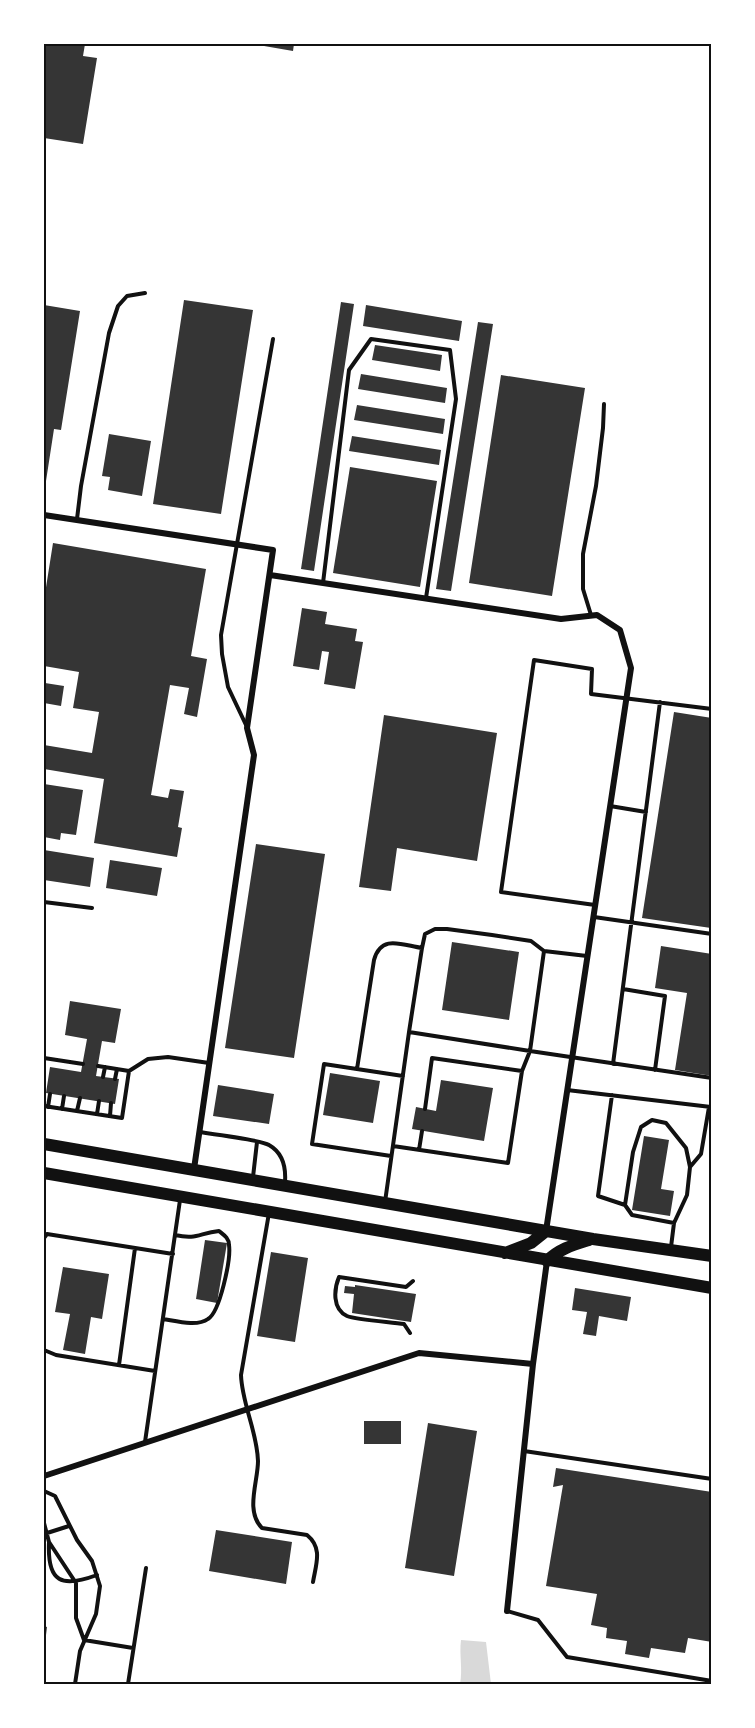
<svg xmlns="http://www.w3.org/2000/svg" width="755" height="1728" viewBox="0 0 755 1728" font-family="'Noto Sans',sans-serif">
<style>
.water{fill:#d9d9d9}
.building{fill:#353535}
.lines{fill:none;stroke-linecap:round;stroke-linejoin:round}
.service{stroke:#111;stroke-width:4}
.minor{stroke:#111;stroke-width:6}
.primary{stroke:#111;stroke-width:12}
.neatline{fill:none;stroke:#111;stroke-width:2}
</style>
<rect width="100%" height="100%" fill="#fff"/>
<path class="water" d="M461,1640L486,1642L491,1684H460C463,1669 459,1655 461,1640Z"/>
<path class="building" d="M44,44H85L83,56L97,58L83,144L44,138Z
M252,44H294L293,51Z
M184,300L253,310L221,514L153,504Z
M341,302L354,304L314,571L301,569Z
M44,305L80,311L61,430L54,429L46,481L44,480Z
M366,305L462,321L459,341L363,326Z
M478,322L493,324L451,591L436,589Z
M375,345L442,355L440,371L372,360Z
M361,374L447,388L445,403L358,389Z
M501,375L585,388L552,596L469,583Z
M357,405L445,419L443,434L354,420Z
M109,434L151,441L142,496L108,490L110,477L102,476Z
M352,436L441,450L439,465L349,451Z
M350,467L437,481L420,587L333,573Z
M53,543L206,569L191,656L207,659L197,717L184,714L189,688L170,685L151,795L168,798L170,789L184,791L178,827L182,828L177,857L94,843L104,779L44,769V745L92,753L99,712L73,708L79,672L44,666V600Z
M302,608L327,612L325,624L357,629L355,641L363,642L355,689L324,684L329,652L322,651L319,670L293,666Z
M45,683L64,686L61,706L44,703Z
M674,712L712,718L711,928L642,918Z
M384,715L497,733L477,861L397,848L391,891L359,887Z
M44,784L83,790L76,835L61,833L60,840L44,837Z
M256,844L325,854L294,1058L225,1048Z
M44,850L94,858L90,887L44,880Z
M110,860L162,868L157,896L106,888Z
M452,942L519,952L509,1020L442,1010Z
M661,946L712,954V1076L675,1070L687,993L655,988Z
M70,1001L121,1009L115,1043L102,1041L96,1076L119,1079L115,1104L46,1093L50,1067L81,1072L87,1039L65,1035Z
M330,1073L380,1081L373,1123L323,1115Z
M441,1080L493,1088L484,1141L412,1129L416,1107L436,1111Z
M218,1085L274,1094L269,1124L213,1116Z
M644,1136L669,1140L661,1189L674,1191L670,1216L632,1210Z
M205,1240L227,1243L217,1303L196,1299Z
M271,1252L308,1258L295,1342L257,1336Z
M63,1267L109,1274L102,1319L91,1317L85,1354L63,1350L70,1314L55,1312Z
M355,1285L416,1294L411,1322L352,1313L354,1294L344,1293L345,1286L355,1287Z
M575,1288L631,1297L627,1321L599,1316L596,1336L583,1334L587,1312L572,1310Z
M364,1421H401V1444H364Z
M428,1423L477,1431L454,1576L405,1568Z
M556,1468L712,1492V1642L688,1638L685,1653L651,1648L649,1658L625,1654L627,1641L606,1638L607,1628L591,1625L597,1594L546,1586L563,1485L553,1487Z
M216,1530L292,1542L286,1584L209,1571Z
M44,1626L47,1627L45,1643H44Z"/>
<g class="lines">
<path class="service" d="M77,519L81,486L109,333L118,306L127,296L145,293
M323,583L349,370L371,339L450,350L456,399L426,598
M591,615L583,589V554L596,486L603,428L604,404
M246,725L228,687L222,654L221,635L273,339
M610,806L646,812
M44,902L92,908
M595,905L501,892L534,660L592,669L591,694L712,709
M594,917L712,934
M422,948L425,934L435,929H447L492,935L531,941L544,951
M587,956L544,951L530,1051L712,1078
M623,989L665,996L655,1070
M44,1058L83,1064
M613,1064L660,702
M357,1069L374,960C381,934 402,945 422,948L409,1032
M129,1071L148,1059L168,1057L209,1063
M103,1077L105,1067
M115,1079L117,1069
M567,1090L711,1107
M612,1095L598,1196L625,1205
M44,1106L122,1118L129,1071L98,1066
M48,1107L50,1094
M62,1109L64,1096
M425,1109L432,1058L522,1071
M77,1111L80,1098
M97,1114L99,1101
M110,1116L111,1103
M199,1132C213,1134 261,1140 269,1145C283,1153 286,1168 285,1182
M419,1150L422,1131
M391,1156L312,1144L324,1064L403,1076
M253,1177L257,1142
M385,1202L409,1032L530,1051L522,1071L508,1163L393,1146
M269,1213L241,1375C242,1404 257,1431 258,1461C258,1482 245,1511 262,1528L307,1535C323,1548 316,1564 313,1582
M674,1223L632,1215L625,1205L633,1152L641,1127L652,1120L666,1123L686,1148L690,1167
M44,1238L47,1234L173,1254
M671,1247L674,1223L687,1195L690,1167L701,1154L709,1107
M163,1319C176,1321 197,1327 208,1319C220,1312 231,1259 229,1245C229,1238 224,1235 219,1231C199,1233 197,1240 175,1235
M410,1333L404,1324C391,1322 357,1320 347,1316C332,1309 334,1289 339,1277L406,1287L413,1281
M44,1350L56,1355L155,1371
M119,1365L135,1248
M145,1442L180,1200
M524,1451L712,1479
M44,1491L55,1496L77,1540L92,1561L100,1586L96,1614L80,1651L75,1684
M44,1523L49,1542L76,1583V1618L84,1640
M44,1534L69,1526
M49,1542C47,1583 62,1588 97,1575
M507,1611L538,1620L567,1657L712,1681
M84,1640L133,1648
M128,1684L146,1568"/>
<path class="minor" d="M44,515L273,550L247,728L254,755L194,1169
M270,575L561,619L597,615L620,630L631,668L546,1231
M44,1476L419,1353L533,1364
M507,1611L533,1364L547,1261"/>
<path class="primary" d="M44,1144L593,1239L712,1256
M44,1173L712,1288
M505,1253L531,1243L546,1231
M547,1261C559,1249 573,1245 589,1240"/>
</g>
<rect width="755" height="1728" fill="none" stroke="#ffffff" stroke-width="90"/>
<rect x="45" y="45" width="665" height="1638" class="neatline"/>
</svg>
